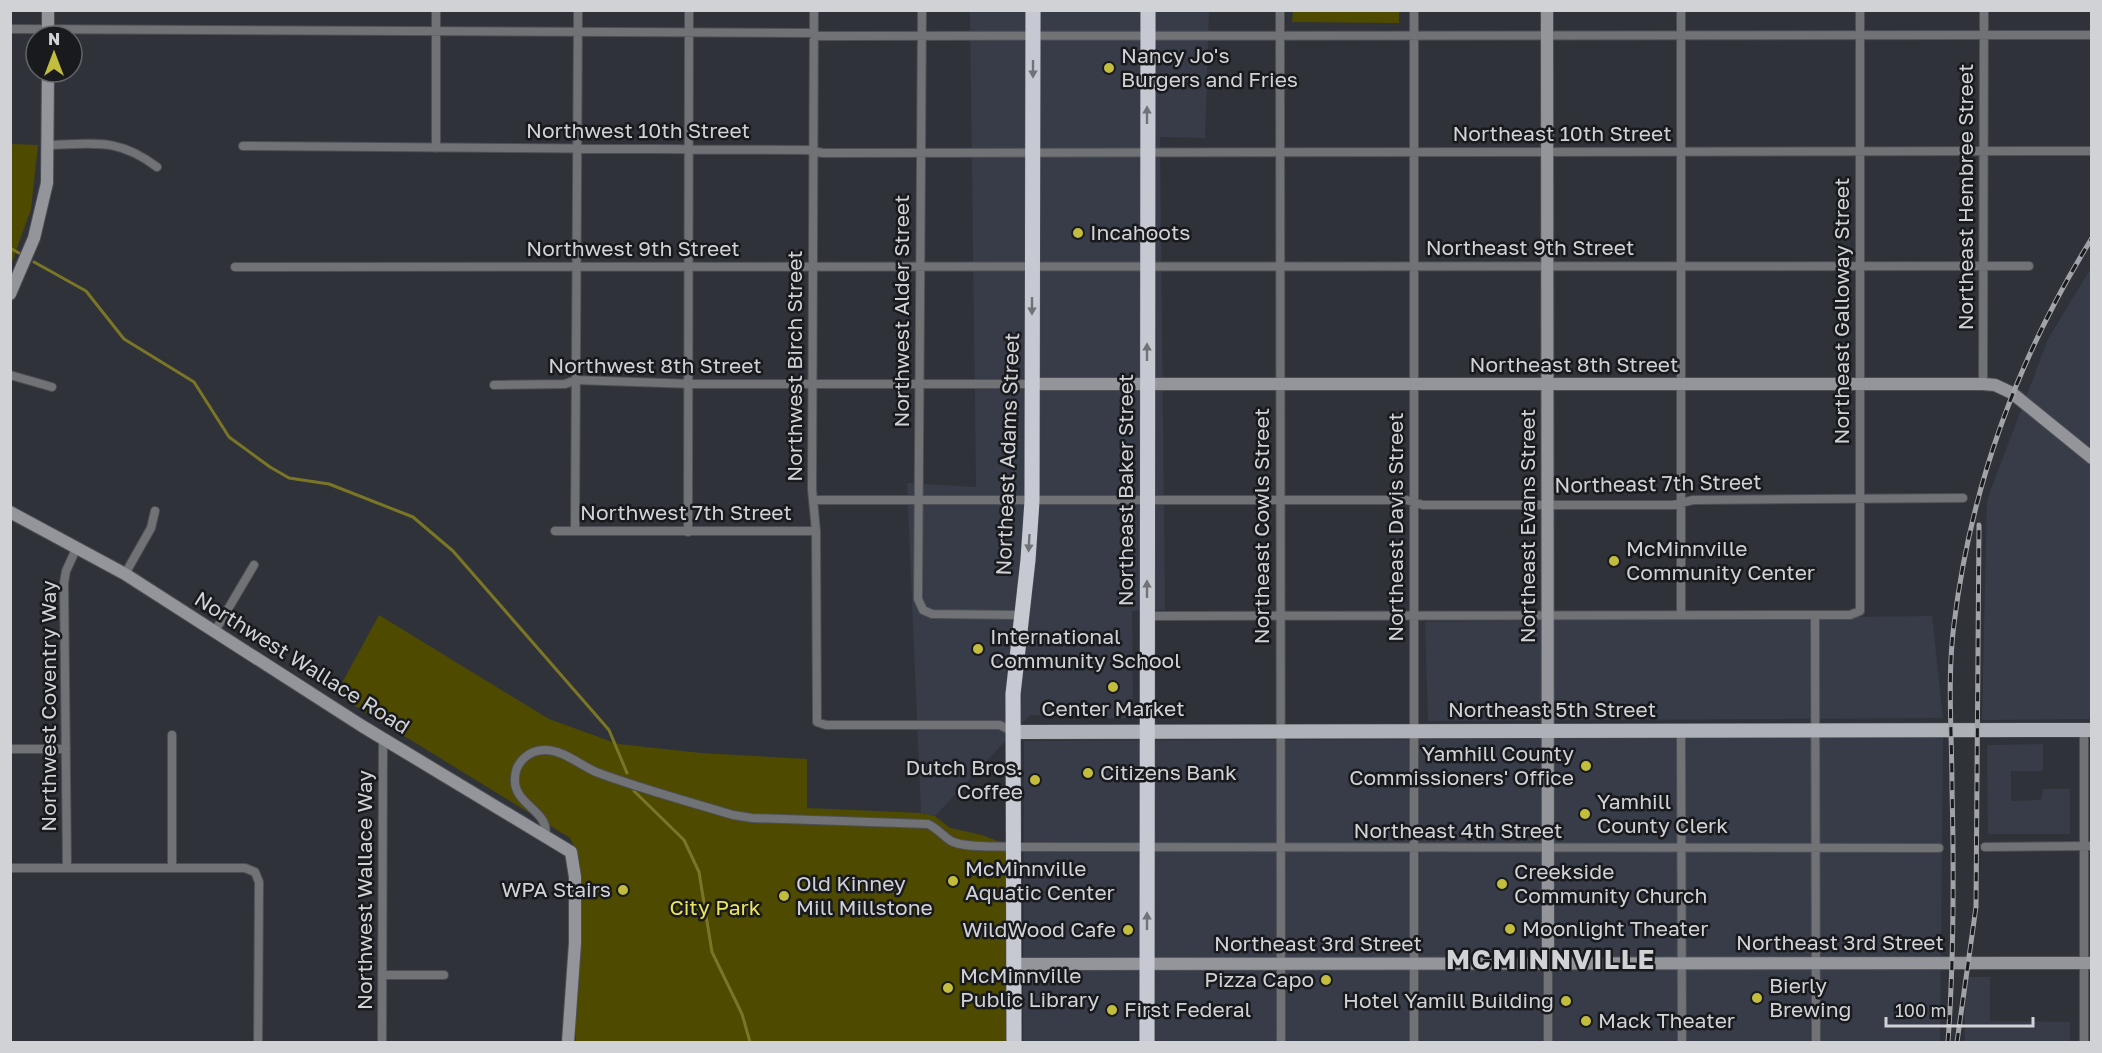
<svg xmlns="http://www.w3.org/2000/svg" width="2102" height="1053" viewBox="0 0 2102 1053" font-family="'Golos Text',sans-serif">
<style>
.built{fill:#373c48}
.green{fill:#4e4a00}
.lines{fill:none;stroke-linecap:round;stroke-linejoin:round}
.stream{stroke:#7a7626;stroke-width:3}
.street-casing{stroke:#4d4f55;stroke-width:10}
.secondary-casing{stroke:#4d4f55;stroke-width:14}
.primary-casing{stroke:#4d4f55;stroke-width:15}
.highway-casing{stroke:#4d4f55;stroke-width:16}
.street{stroke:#707275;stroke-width:8}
.secondary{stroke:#93959b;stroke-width:12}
.primary{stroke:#aeb1b7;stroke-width:14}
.highway{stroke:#c6c9d2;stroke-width:15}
.rail-casing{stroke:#a2a3a8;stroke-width:5}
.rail{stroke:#191a1d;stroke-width:3;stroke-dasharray:9;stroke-linecap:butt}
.oneway{fill:#707278}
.poi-dot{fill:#c3bd3e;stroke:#191a1d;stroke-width:2}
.labels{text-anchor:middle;stroke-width:5;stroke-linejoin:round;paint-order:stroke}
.poi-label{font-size:21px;fill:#d1d2d6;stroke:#191a1d;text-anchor:start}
.street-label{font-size:21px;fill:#d1d2d6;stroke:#191a1d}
.park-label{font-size:21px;fill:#ebe55c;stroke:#191a1d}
.district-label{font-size:27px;font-weight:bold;letter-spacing:1.5px;fill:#d1d2d6;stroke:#191a1d}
</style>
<rect width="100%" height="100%" fill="#303239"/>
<path class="built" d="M970,11H1209L1205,138L1160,137L1165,610L1132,611L1133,719L1030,715L935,816L921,813L907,483L976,487Z
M2091,268V719L1982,720L1987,500L2048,339Z
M1932,616L1943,718L1428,721L1425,622Z
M1943,737L1940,1042H1023L1024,741Z
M2043,744V771H2011V801L2041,800L2043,789H2070V834H1988L1987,745Z
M1968,977H1990V1021L2070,1022V1042H1965V1001Z"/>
<path class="green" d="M1293,11H1399V23L1292,22Z
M11,144L38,145L31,209L11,265Z
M379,615L549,719L618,744L701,753L807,759V808L921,813L935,816L950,828L982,835L1013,847L1014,1042H576L575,1003L580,934L579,857L570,838L336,694Z"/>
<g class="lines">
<path class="stream" d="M10,248L19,253
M34,262L86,291L124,339L194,382L229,437L270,467L289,478L329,484L413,517L453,551L609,730L627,773
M634,791L684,840L699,872L712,952L742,1014L750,1042"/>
<defs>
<path id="street" d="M814,10L812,489L816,531L817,722L826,725H1000L1013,732
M922,10L918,599L923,610L932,614L1022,615
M1280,10L1281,1042
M1414,10V1042
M1681,10V614
M10,29L809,33L820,36L2092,35
M48,145C95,144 117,137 157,167
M243,146L807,150L823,153L2092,151
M436,148V10
M235,267L2029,266
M10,375L52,387
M1983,384L1984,10
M494,385L565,384L576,380L694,384H1032
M813,500H1407L1423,505H1673L1693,500L1963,498
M555,531H816
M575,531L578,10
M688,532L689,10
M125,574L151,528L155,511
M1815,615L1816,1042
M1147,616L1850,615L1860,611V10
M215,631L254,565
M1681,732L1682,1042
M172,735V868
M10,749H66
M545,836C551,811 513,805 515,779C515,762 529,750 545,750C563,750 580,765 596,772C641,789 687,801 733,815L752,818L928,824C938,829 942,835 951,841C963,848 998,846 1013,847L1939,848
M1985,847L2092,846
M10,868H245L255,872L259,882L258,1042
M67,868L64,583L66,571L77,547
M1548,963V1042
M382,975H444
M382,1042L383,738
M2084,1042V730"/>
<path id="secondary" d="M48,10V36
M1547,10L1548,963
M10,294L34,238L47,183L48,72
M1032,384H1983L1995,385L2012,393L2092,458
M10,512L125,574L362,726L571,852L575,877V943L568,1042
M1013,964L2092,963"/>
<path id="primary" d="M1013,732L2092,730"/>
<path id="highway" d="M1014,1042L1013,694L1028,560L1032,501L1033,10
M1147,1042L1148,10"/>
</defs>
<use href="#street" class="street-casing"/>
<use href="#secondary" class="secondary-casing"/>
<use href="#primary" class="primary-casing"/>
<use href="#highway" class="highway-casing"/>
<use href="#street" class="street"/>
<use href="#secondary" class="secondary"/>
<use href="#primary" class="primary"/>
<use href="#highway" class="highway"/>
<defs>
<path id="rail" d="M1948,1042C1954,958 1954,873 1952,788C1952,734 1947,678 1954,624C1971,485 2018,357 2092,238
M1957,1042L1976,907L1979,525"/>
</defs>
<use href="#rail" class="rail-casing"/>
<use href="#rail" class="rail"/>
</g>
<defs><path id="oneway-solid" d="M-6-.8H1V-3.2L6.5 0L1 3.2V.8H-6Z" transform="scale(1.5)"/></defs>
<g class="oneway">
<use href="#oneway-solid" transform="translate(1033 69) rotate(90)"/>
<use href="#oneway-solid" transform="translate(1147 115) rotate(-90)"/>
<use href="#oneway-solid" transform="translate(1032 306) rotate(90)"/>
<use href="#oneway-solid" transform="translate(1147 352) rotate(-90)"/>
<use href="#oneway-solid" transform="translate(1029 543) rotate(93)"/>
<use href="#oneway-solid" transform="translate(1147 589) rotate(-90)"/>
<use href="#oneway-solid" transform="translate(1147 921) rotate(-90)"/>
</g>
<g class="poi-dot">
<circle cx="1109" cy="68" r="6"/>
<circle cx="1078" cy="233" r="6"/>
<circle cx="1614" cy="561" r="6"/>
<circle cx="978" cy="649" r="6"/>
<circle cx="1113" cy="687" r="6"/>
<circle cx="1586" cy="766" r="6"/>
<circle cx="1088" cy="773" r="6"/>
<circle cx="1035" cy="780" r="6"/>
<circle cx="1585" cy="814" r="6"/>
<circle cx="953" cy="881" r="6"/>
<circle cx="1502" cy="884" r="6"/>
<circle cx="623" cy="890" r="6"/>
<circle cx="784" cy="896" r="6"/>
<circle cx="1510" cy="929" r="6"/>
<circle cx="1128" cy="930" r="6"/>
<circle cx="1326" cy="980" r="6"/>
<circle cx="948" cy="988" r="6"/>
<circle cx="1757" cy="998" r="6"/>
<circle cx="1566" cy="1001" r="6"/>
<circle cx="1112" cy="1010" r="6"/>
<circle cx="1586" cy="1021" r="6"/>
</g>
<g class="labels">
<g class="poi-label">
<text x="1121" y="63">Nancy Jo's<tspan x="1121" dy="24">Burgers and Fries</tspan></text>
<text x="1090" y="240">Incahoots</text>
<text x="1626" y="556">McMinnville<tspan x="1626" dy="24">Community Center</tspan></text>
<text x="990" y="644">International<tspan x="990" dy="24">Community School</tspan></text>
<text x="1113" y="716" text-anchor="middle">Center Market</text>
<text x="1574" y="761" text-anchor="end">Yamhill County<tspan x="1574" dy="24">Commissioners' Office</tspan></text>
<text x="1023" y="775" text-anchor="end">Dutch Bros.<tspan x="1023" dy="24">Coffee</tspan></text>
<text x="1100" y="780">Citizens Bank</text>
<text x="1597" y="809">Yamhill<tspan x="1597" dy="24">County Clerk</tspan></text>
<text x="965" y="876">McMinnville<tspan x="965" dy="24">Aquatic Center</tspan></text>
<text x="1514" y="879">Creekside<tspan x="1514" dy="24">Community Church</tspan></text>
<text x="796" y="891">Old Kinney<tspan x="796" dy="24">Mill Millstone</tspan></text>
<text x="611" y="897" text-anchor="end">WPA Stairs</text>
<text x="1522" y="936">Moonlight Theater</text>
<text x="1116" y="937" text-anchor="end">WildWood Cafe</text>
<text x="960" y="983">McMinnville<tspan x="960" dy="24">Public Library</tspan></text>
<text x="1314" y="987" text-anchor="end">Pizza Capo</text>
<text x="1769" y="993">Bierly<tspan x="1769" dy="24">Brewing</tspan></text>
<text x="1554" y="1008" text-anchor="end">Hotel Yamill Building</text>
<text x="1124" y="1017">First Federal</text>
<text x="1598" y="1028">Mack Theater</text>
</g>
<g class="street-label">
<text x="638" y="138">Northwest 10th Street</text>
<text x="1562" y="141">Northeast 10th Street</text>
<text transform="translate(1966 197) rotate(-90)" y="7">Northeast Hembree Street</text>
<text x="1530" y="255">Northeast 9th Street</text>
<text x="633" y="256">Northwest 9th Street</text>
<text transform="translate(902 311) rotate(-90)" y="7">Northwest Alder Street</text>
<text transform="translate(1842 311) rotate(-90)" y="7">Northeast Galloway Street</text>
<text x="1574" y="372">Northeast 8th Street</text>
<text x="655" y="373">Northwest 8th Street</text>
<text transform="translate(795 366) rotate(-90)" y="7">Northwest Birch Street</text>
<text transform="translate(1008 454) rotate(-88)" y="7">Northeast Adams Street</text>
<text transform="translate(1658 484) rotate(-1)" y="7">Northeast 7th Street</text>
<text transform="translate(1126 490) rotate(-90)" y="7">Northeast Baker Street</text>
<text x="686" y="520">Northwest 7th Street</text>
<text transform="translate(1262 526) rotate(-90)" y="7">Northeast Cowls Street</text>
<text transform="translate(1528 526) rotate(-90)" y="7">Northeast Evans Street</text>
<text transform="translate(1396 527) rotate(-90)" y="7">Northeast Davis Street</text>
<text transform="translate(302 663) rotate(32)" y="7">Northwest Wallace Road</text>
<text transform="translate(49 706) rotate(-90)" y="7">Northwest Coventry Way</text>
<text x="1552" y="717">Northeast 5th Street</text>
<text x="1458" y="838">Northeast 4th Street</text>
<text transform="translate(365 890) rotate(-90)" y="7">Northwest Wallace Way</text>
<text x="1840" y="950">Northeast 3rd Street</text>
<text x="1318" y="951">Northeast 3rd Street</text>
</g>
<g class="park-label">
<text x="715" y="915">City Park</text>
</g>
<g class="district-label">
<text x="1551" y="969">MCMINNVILLE</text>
</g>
</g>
<rect width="2102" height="1053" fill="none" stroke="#d1d2d6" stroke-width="24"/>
<g transform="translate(54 54)"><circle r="28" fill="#191a1d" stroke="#636467" stroke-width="1.5"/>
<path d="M0-4.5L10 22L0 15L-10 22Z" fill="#c3bd3e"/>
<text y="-9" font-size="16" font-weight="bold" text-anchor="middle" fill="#d1d2d6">N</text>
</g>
<path d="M1886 1017v9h147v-9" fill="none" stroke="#d1d2d6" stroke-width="3"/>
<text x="1895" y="1017" font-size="18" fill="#d1d2d6" stroke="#191a1d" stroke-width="4.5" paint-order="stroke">100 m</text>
</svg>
